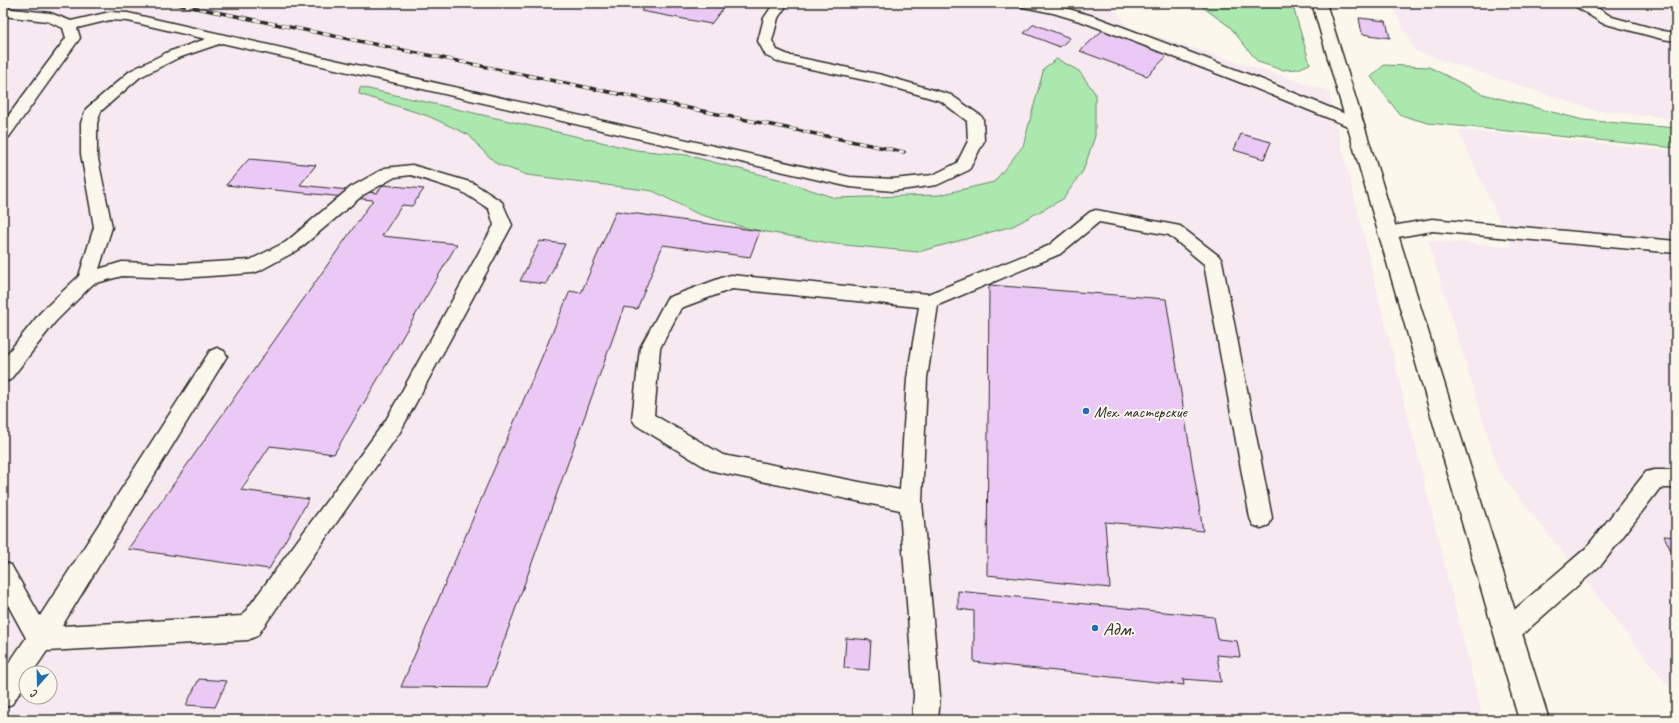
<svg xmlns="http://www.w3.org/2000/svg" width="1679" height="723" viewBox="0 0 1679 723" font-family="Caveat,sans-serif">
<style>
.built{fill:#f6e9ef;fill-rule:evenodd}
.green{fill:#abe8ae;stroke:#6b8a6c}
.building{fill:#ebc9f5;stroke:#2b2b2b}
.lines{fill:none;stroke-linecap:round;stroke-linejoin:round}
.lane-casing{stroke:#2b2b2b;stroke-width:3}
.street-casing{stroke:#2b2b2b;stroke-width:3}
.lane{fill:#fbf7ec;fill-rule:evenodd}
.street{fill:#fbf7ec;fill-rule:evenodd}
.rail-casing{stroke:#2b2b2b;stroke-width:3.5}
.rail{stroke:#fbf7ec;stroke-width:2.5;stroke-dasharray:7;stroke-linecap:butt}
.poi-dot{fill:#1f6fb2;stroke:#fbf7ec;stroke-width:1.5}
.labels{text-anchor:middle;stroke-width:4;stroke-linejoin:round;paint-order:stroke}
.poi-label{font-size:16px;fill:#2b2b2b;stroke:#fbf7ec;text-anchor:start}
.near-poi-label{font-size:19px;fill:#2b2b2b;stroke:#fbf7ec;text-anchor:start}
</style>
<rect width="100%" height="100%" fill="#fbf7ec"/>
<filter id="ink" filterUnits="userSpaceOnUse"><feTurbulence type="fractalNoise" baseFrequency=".025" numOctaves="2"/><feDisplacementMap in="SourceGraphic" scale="8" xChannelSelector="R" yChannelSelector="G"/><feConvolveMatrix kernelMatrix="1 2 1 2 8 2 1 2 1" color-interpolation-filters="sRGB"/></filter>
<g filter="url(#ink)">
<path class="built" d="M3,3H1116L1115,8L1128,27L1328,91L1483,720H96L3,713ZM26,673H50V697H26Z
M1391,3H1676V119L1594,110L1415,51Z
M1458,130L1676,151V694L1674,693L1499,472L1428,240L1512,247Z"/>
<path class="green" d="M1197,3H1292L1310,64L1298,69L1282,70L1258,62L1230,27Z
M1057,59L1079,71L1095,93V136L1083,171L1063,199L1013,226L918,252L835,244L750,229L698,214L653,191L527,175L497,164L480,148L469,135L428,116L359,94L360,87L636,150L686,155L778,179L835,198L939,195L994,182L1023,146L1044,68Z
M1384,65L1429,67L1483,94L1583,120L1676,128V148L1428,123L1400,115L1371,77Z"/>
<path class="building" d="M648,3H727L711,24L641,11Z
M1359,18L1386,21L1390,38L1362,34Z
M1034,24L1070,38L1060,47L1024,33Z
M1103,30L1168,55L1147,76L1080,51Z
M1241,134L1271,142L1264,159L1234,150Z
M249,159L316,165L300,185L377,193L383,185L424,189L412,206L402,205L382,236L457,244L334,454L270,446L241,490L309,499L269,569L128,549L373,200L226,185Z
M616,211L760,231L750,257L663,245L637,309L624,307L487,688L401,687L570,291L581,293Z
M540,241L565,244L546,284L520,281Z
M989,285L1166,299L1203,531L1105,522L1110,588L987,575Z
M1664,536L1676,537V561Z
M958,591L1214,617L1218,639L1237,641L1240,657L1217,655L1221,682L1183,679L1184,685L974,662V611L958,609Z
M846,638L871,640L869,670L844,668Z
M199,679L227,681L215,707L186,705Z"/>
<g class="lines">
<defs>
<path id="lane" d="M774,3H788L778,18L772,41L777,50L791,56L882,75L951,95L981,116L983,119L984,141L969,170L937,185L893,191L850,187L222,43L178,58L140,77L101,111L97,123V154L112,227L99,269L122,262L181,264L250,260L286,242L351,187L385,168L412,165L473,183L502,202L512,225L400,432L257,636L248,640L47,651L32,673H26V683L12,704L3,708V672L26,638L3,596V562L11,565L40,616L210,351L217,348L224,351L227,356L62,626L242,616L386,420L494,225L489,209L461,191L411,175L395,177L363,195L298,250L259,271L253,273L181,278L122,276L93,284L55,322L10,380L3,382V359L41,312L79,276L94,227L81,154V123L86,109L130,71L168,52L206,39L128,21L110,20L77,28L80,38L9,137L3,139V123L66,38L63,28L47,21L3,16V8L50,13L71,21L110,12L128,13L850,177L893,179L933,175L957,163L968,141L967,121L941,101L879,83L782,63L766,56L758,41L764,18Z
M1016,3H1047L1093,16L1258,78L1360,120L1362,123L1360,126L1354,128L1348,126L1247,85L1083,22L1053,13L1018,6Z
M1573,3H1589L1612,17L1663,31L1676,33V41L1662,39L1602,23L1575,6Z
M1096,210L1180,226L1219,256L1222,261L1272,518L1269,525L1261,528L1253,525L1250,518L1204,264L1169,235L1099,222L1060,254L938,305L927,378L922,502L940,696L938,720H912L914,696L900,510L718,472L710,470L636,425L632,419L640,348L667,298L724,277L731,275L928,294L1048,246L1090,212ZM732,289L919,307L907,378L900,490L723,455L654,415L660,348L681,308Z
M1432,219L1676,241V253L1432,231L1387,239L1381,237L1378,233L1381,229L1387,227Z
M1654,470H1676V488H1660L1602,564L1516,640L1507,644L1498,640L1495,632L1498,624L1586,548L1646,472Z"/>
<path id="street" d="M1312,3H1326L1549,720H1519Z"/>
</defs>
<use href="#lane" class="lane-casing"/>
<use href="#street" class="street-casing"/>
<use href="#lane" class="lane"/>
<use href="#street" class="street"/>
<defs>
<path id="rail" d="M172,3L904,152"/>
</defs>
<use href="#rail" class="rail-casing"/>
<use href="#rail" class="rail"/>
</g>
</g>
<g class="poi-dot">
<circle cx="1086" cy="411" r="4"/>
<circle cx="1095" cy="628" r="4"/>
</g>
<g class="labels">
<g class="poi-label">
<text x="1094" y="417">Мех. мастерские</text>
</g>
<g class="near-poi-label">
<text x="1103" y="635">Адм.</text>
</g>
</g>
<rect width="1679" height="723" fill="none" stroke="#fbf7ec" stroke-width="16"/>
<rect x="8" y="8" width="1663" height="707" fill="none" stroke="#2b2b2b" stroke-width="1.5" filter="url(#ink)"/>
<g transform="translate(38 685) rotate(200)"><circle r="19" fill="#fbf7ec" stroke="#a8a59f"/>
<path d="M0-3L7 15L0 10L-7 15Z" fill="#1f6fb2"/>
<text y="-6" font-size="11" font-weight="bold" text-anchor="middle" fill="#2b2b2b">С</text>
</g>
</svg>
